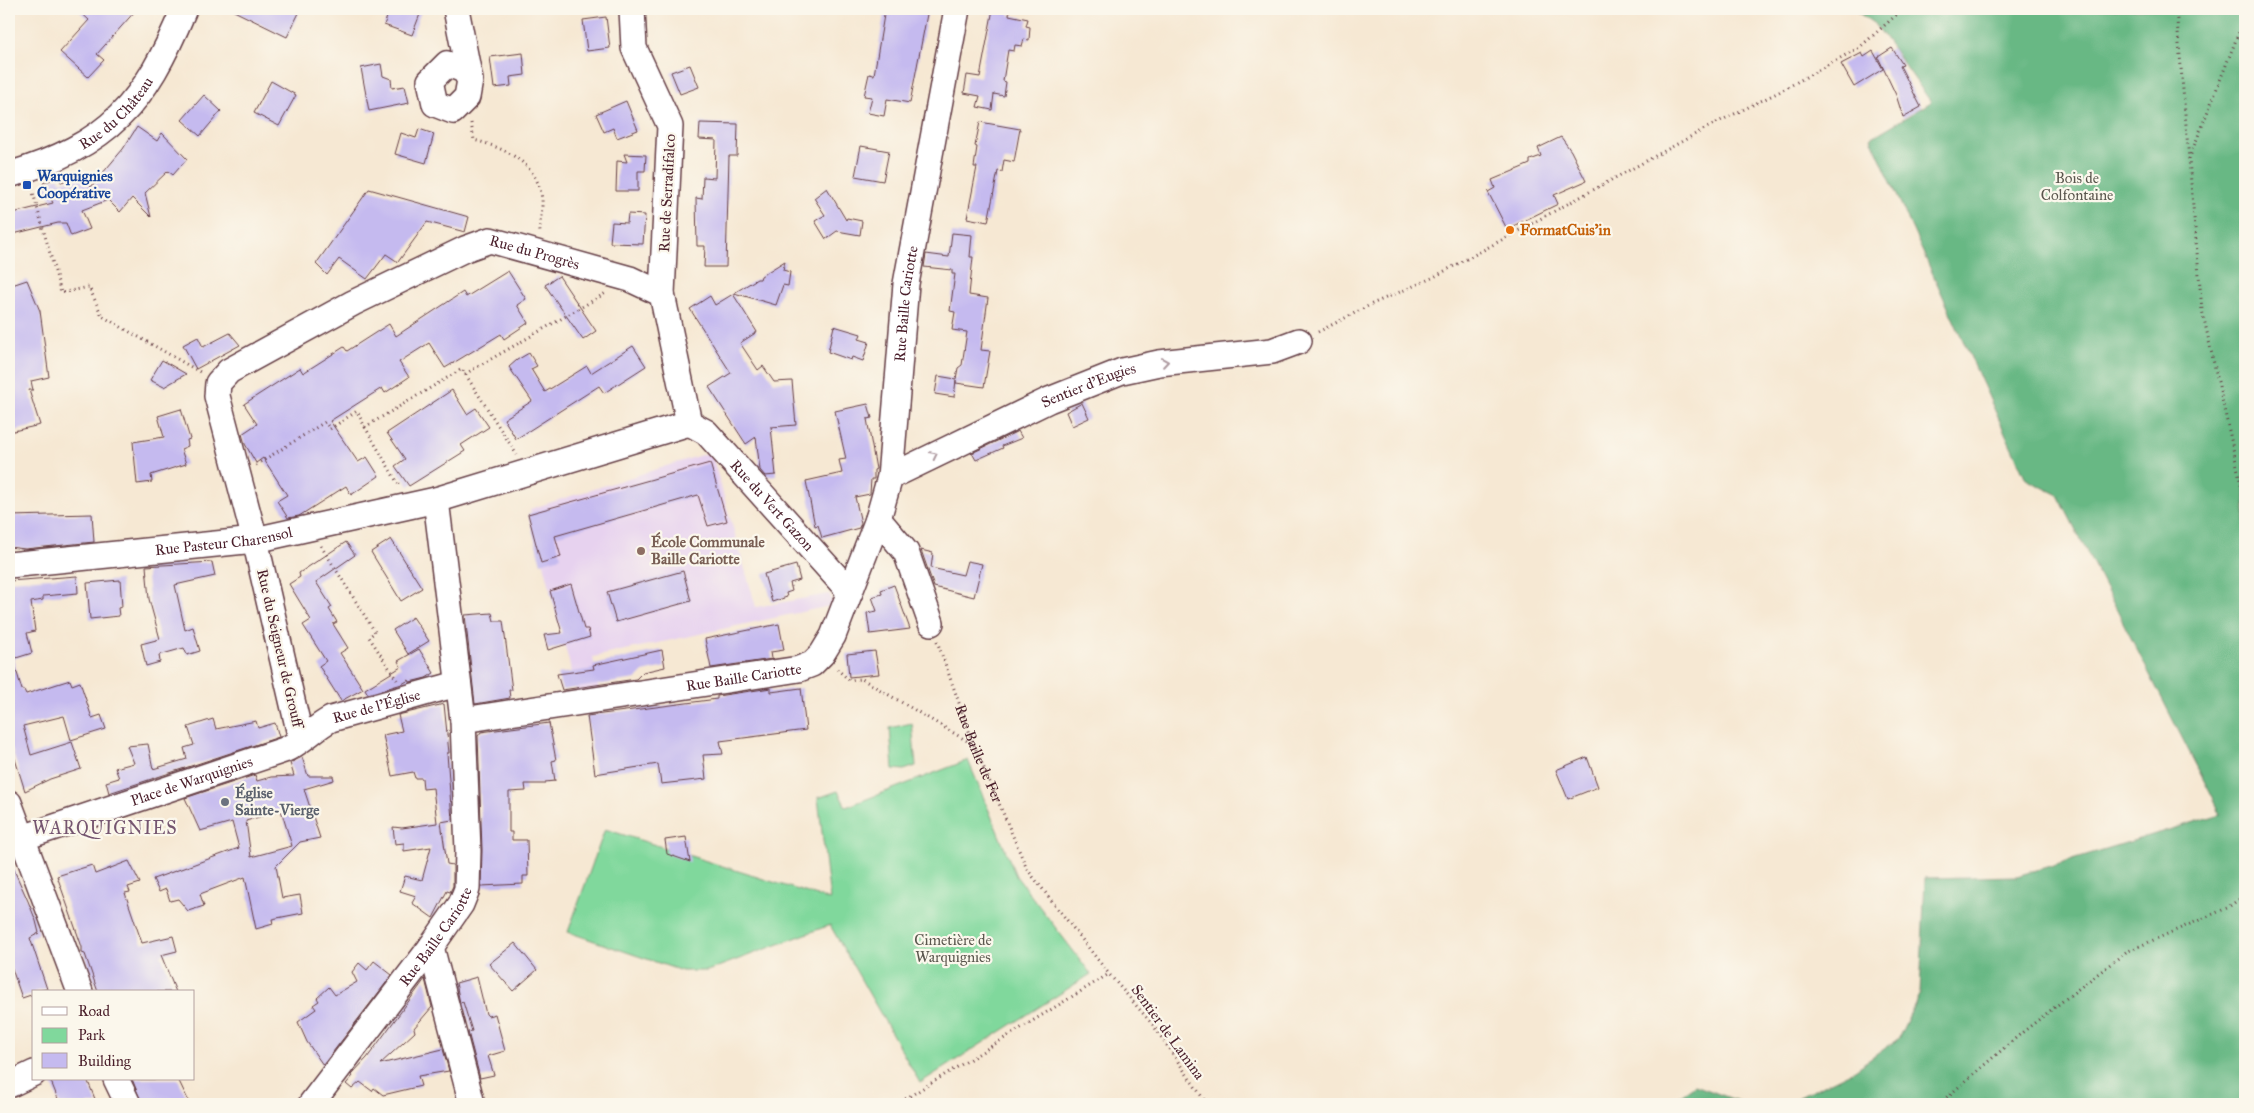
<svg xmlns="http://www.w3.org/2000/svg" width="2254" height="1113" viewBox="0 0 2254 1113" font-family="'IM FELL Great Primer',serif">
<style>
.built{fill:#e7d2ef}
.green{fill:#80d89c;stroke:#657c64}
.forest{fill:#68b884;stroke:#596c58}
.building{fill:#c5baef;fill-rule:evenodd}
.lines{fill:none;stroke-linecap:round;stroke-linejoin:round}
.minor-casing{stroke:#643d44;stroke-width:28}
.path{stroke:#643d44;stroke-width:3;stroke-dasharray:1 4;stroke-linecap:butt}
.minor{stroke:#fff;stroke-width:25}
.oneway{stroke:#ae9aa0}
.transit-dot{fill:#1a4fb4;stroke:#fbf7ec;stroke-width:2}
.food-dot{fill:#e8710a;stroke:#fbf7ec;stroke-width:2}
.education-dot{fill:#8d6e63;stroke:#fbf7ec;stroke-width:2}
.worship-dot{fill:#6b7280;stroke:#fbf7ec;stroke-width:2}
.labels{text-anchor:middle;stroke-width:4.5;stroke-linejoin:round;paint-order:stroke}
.street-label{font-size:15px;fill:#4a1f2b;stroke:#fbf7ec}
.transit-label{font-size:15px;font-weight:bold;fill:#164399;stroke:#fbf7ec;text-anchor:start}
.park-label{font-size:15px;fill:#5a564d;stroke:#fbf7ec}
.food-label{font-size:15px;font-weight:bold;fill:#c56008;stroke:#fbf7ec;text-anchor:start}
.education-label{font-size:15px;font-weight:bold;fill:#785e54;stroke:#fbf7ec;text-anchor:start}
.worship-label{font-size:15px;font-weight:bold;fill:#5b616d;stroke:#fbf7ec;text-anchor:start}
.quarter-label{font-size:18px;letter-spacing:1px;fill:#755570;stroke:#fbf7ec}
</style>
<rect width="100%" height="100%" fill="#fbf7ec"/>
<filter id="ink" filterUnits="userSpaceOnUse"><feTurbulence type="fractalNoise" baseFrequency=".02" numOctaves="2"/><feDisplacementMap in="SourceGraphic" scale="10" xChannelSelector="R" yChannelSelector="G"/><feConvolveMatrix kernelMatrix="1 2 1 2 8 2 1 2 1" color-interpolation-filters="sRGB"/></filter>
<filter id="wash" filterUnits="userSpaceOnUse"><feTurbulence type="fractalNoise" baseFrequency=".0096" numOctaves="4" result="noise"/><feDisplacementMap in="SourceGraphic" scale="20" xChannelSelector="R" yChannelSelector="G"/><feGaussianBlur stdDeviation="1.12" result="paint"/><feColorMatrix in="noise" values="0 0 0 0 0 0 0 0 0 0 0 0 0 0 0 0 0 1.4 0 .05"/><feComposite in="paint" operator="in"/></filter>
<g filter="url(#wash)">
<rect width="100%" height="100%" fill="#f6e8d3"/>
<path class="built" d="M711,452L756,607L829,594L834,605L593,657L599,691L578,697L530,509Z"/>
<path class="green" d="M912,723L916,766L904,770L893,769L890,728Z
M968,760L1016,876L1091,974L920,1083L830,925L707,971H682L568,932L605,829L830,900L818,798L838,791L846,807Z"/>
<path class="forest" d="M1853,9H2245V1104H1785L1855,1070L1898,1039L1920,993L1925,878L2017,876L2221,814L2058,495L2026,479L1871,138L1931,102L1876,25Z
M1695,1085L1746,1104H1668Z"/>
<g id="blocks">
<path class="building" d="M77,9H137L97,54L104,60L88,77L60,52L89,20Z
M230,9H301L287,37Z
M390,9H422L412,35L384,25Z
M885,9H928L910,103L887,99L884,116L868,113L872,97L864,96L869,74L874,75Z
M993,9H1010L1009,15L1028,19L1026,26L1030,27L1029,40L1024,39L1022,46L1015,45L1014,51L1008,50L1003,81L1006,82L1004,96L994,94L992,110L977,107L980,96L964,93L967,75L980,77Z
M606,17L610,48L587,51L583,20Z
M1892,48L1903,65L1900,66L1921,107L1903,117L1896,95L1878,57Z
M1873,51L1883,69L1854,87L1841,64L1862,53L1864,57Z
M523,53L525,75L510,77L511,86L494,88L490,57Z
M381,64L383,76L391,79L392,88L405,86L409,103L369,111L361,68Z
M690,65L699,87L680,94L671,72Z
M271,81L296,95L279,126L254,113Z
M204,95L221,111L200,136L182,120Z
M626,101L638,130L617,138L613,128L604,132L596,114Z
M980,122L1020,129L1014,162L1004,160L1002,172L998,171L988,222L967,218L977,167H974L977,147L975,146Z
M700,123L738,124L737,156H729L726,267H704L705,246H697L696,198L702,199L703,177L715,178L716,140L699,139Z
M137,127L157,141L162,133L187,159L173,175L168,171L145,193L151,217L132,198L120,212L108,200L82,210L90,229L71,236L66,223H58L9,235V214L53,203L43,183L58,177L61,182L85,174L91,187L123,149Z
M419,129L434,134L426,163L395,154L401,133L416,138Z
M1561,137L1571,151L1586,181L1554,195L1558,204L1507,229L1488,192L1495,188L1492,180L1530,164V160L1541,156L1538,148Z
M861,146L889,151L883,181L855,176Z
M624,154L646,155L645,171H638V191H616L617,161L627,162Z
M827,188L846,220L847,218L862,221L860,235L837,231L826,239L815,221L825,215L814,198Z
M369,189L469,217L465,232L427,222L398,262L386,254L367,279L339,259L327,275L316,264Z
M628,214L645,215L643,244L610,243L612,222L627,223Z
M952,233L972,235L970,257H973L969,295L988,298L981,350L990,351L984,387L956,383V380L954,397L935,394L938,376L956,379L958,368L962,365L967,332L952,330L955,312L950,311L955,274H952V270L924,267L926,254L949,257Z
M785,261L783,270L790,272L788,286L783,285L776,305L734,293L757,279H760L761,276Z
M508,271L526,299L517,305L528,323L504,339L501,334L445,368L429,343L399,362L409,377L385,393L382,388L330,421L358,462L367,457L379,476L351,495L346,486L299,516L288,518L277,501L287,495L263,458L256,463L245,444L242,434L257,424L244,404L300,368L303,373L344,347L347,351L389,324L396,336L463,292L466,297Z
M559,276L596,331L583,340L545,285Z
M27,280L40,311L49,377L31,381L33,390H29L40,425L9,432V286Z
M733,294L757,332L740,343L758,370L763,366L774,382L792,381L796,425L771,427L776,475L765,476L760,470L756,437L746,444L709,387L731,373L690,309L710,296L715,305Z
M834,326L861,334L859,339L869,342L863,361L852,357L851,360L828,352Z
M230,333L240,345L196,369L183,345L198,337L203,347Z
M633,346L646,366L604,393L599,386L516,439L504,419L532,401L509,367L517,360L529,353L537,366L531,369L545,392L587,366L591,373Z
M162,360L186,374L164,387L150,380Z
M452,390L467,414L476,408L489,427L461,445L465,451L409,486L395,466L405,459L387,433Z
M1082,403L1089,418L1072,426L1066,412Z
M868,404L872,418L867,419L876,469L874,470V479H871L870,494L855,497L861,523L859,528L822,538L818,525L815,526L806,481L842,473L839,460L846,459L835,411Z
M181,409L190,439L187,440L188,446L181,449L186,464L151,475L152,482L137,484L133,442L164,437L158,416Z
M1018,431L1022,438L1002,446L1003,448L976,460L972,453Z
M710,463L727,521L708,526L698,495L555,536L561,557L541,563L528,514Z
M92,514L94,542L25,549L9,547V516Z
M391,539L422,588L401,601L371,552Z
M346,542L355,555L316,582L332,607L329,609L337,622L333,624L348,648L340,653L363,689L341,701L319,666L326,661L303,625L311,620L289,584L300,577L299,573Z
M921,550L933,553L931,568L963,575L967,561L982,564L974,597L934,587Z
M212,562L215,576L175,585L185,630L193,627L200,651L187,655L184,648L159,655L160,662L146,666L141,644L160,639L149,599L146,566Z
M796,565L800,580L790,583L792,591L786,593L787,597L772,602L764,574Z
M683,571L691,601L616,622L607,592Z
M77,576L78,593L43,596V600L31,602L35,631L27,633L32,653L13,659L22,690H24L26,694L70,680L72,685L80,682L92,718L101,715L106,729L71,740L64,716L23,726L31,755L72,742L81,769L50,779L25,791L9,740V581Z
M120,580L122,607L118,608L119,616L90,619L87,583Z
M571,584L584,629H588L590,637L548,650L544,635L562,633L550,591Z
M894,585L910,629L870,634L867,613L877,611L872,597L882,594L881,590Z
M492,613L494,621H503L512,690H509L510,698L475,704L465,615Z
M413,617L429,641L408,654L393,630Z
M779,624L784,650L771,652L772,659L711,668L705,639Z
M419,649L434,673L426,678L410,682L409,680L402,684L368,694L365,689L401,667L398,661Z
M662,650L665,667L643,672L636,679L562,690L557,674L594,669L593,665Z
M875,651L879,674L849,677L847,654Z
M771,688V692L801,688L806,730L720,741L723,754L703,755L706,779L661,784L658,764L595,774L587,716L717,699V696Z
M444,704L449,753H447L452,820L441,822L447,864L453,865V886L450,892L447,891L433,918L412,903L416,896L400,891L405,876L422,880L431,847L404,851V843L395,844L393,827L402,828L437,823L433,788L423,789L422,778H415L413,772L392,776L383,735L402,731L398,715Z
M213,719L216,729L256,721L258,728L275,723L279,737L109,793L106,782L119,778L115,768L134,763L127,746L148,744L153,769L187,759L184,748L194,745L188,727Z
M549,723L556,760L552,761L555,781L545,782V784H525L526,791L509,792V832H512V840H527L528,876H523V884L481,886L482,850L478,736L481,732Z
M302,757L308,776H333L334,780L304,789L320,838L300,842L276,866L282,898L300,895L303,913L272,919L273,924L256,929L245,877L200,894L204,906L188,911L178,899L170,901L166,889L159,892L153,879L239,848L232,822L200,831L185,798L255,775L257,781L271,777L294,776L290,763ZM281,810L292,846L251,857L246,821Z
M1587,757L1598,787L1568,799L1556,770Z
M686,837L690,862L667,854L665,840Z
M9,859L28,901L36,921L39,933L30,938L47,989L34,992V994L22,998L9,960Z
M129,861L140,883L128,887L130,892L125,893L142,943L173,936L177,951L161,955L176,992H98L85,954L82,953V947L57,876L92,865L95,874Z
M515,943L537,970L513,991L489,964Z
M374,961L392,975L323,1065L307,1042L298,1022L316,1009L313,1005L319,1001L317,998L329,987L335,995L357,982L352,972L359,963L367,970Z
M477,977L486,1014L488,1016L495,1014L505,1051L488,1056L494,1075L480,1078L468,1032L472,1031L463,1002L460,1003L456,983Z
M425,979L432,1007L414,1028L415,1032L380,1064L443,1049L449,1071L418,1076L421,1086L383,1095L374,1088L372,1091L360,1082L352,1089L346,1084L353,1076L351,1075L367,1058Z
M50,1079H87L97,1104H60Z
M132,1079H178L190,1104H142Z"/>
</g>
</g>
<g filter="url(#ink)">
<use href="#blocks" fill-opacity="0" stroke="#643d44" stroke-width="1"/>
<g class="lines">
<defs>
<g id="minor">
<path d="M456,9L470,80L467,97L453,111L435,104L430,81L447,64L464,70L470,80"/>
<path d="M632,9L634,48L670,126L662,294"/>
<path id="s2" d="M9,175C110,144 144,105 184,9"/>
<path id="s3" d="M689,423L706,432L850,592"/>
<path id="s4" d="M890,477L1049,400L1122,371L1159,363L1272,351L1299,341"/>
<path d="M878,519L906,552L931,623"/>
<path id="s5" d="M9,565L255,540L436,500"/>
<path id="s6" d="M463,720L799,669L812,664L822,654L833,636L878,519L890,477L906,284L957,9"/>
<path id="s7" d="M301,739L255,540L217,396L218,383L229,371L353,303L465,249L490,240L630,279L662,294L689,423"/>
<path d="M9,803L80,992"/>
<path id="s8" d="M22,838L284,750C301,743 314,728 331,719L457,684"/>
<path d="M431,947L472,1104"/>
<path d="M116,1079L128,1104"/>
<path d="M9,1085L34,1073"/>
<path id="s9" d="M311,1104L431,947L461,904L467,889L468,851L463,720L436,500L689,423"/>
</g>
</defs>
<use href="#minor" class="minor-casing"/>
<g class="path">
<path d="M2176,9L2202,310L2245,502"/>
<path d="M471,123L474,140C505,148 538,163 542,199C543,210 539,222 540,233"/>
<path d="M2189,159L2245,17"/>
<path d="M32,189L61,293L89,287L102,316L200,372"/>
<path d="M1318,332L1372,304L1432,278L1712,125L1779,92L1860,47L1903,9"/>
<path d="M465,374L606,293"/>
<path d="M365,427L400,487"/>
<path d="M256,465L325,422L330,429L357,411L365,427L462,369L517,455"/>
<path d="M321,546L375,632L369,637L397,680"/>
<path id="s1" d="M937,641L974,745L1027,869L1109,974L1153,1025L1207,1104"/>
<path d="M837,669L849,680L862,679L974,745"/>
<path d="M897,1104L1109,974"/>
<path d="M1939,1104L2024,1031L2126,952L2227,908L2245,895"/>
</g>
<use href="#minor" class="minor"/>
</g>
<defs><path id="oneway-chevron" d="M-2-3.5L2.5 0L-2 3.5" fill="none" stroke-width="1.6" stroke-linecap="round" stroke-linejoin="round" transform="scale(1.25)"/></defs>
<g class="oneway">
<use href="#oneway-chevron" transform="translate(1165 362) rotate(-8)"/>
<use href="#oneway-chevron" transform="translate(934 455) rotate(-26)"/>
</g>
</g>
<rect class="transit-dot" x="22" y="180" width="10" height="10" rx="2.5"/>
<circle class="food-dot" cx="1510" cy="230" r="5"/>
<circle class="education-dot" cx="641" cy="551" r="5"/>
<circle class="worship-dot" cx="225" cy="802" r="5"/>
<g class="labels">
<g class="street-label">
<text dy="5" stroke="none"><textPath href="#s2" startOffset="126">Rue du Château</textPath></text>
<text transform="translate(667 193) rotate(-87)" y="5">Rue de Serradifalco</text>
<text dy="5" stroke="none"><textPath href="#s7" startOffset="721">Rue du Progrès</textPath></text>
<text dy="5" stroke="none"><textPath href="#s6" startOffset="732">Rue Baille Cariotte</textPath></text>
<text dy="5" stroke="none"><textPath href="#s4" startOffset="219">Sentier d'Eugies</textPath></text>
<text dy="5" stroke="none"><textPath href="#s3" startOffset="118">Rue du Vert Gazon</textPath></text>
<text dy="5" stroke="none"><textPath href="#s5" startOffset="216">Rue Pasteur Charensol</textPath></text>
<text transform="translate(280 648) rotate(77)" y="5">Rue du Seigneur de Grouff</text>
<text dy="5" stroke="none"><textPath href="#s6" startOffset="284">Rue Baille Cariotte</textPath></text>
<text dy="5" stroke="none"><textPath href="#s8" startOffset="380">Rue de l'Église</textPath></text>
<text dy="5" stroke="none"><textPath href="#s1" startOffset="120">Rue Baille de Fer</textPath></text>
<text dy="5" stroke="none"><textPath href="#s8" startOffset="179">Place de Warquignies</textPath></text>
<text dy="5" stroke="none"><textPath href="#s9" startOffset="209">Rue Baille Cariotte</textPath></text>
<text transform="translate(1168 1032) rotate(54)" y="5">Sentier de Lamina</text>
</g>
<g class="transit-label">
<text x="37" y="181">Warquignies<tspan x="37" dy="17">Coopérative</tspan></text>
</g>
<g class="park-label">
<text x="2077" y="183">Bois de<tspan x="2077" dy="17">Colfontaine</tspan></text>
<text x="953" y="945">Cimetière de<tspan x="953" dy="17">Warquignies</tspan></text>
</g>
<g class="food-label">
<text x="1520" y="235">FormatCuis'in</text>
</g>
<g class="education-label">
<text x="651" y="547">École Communale<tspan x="651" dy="17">Baille Cariotte</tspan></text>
</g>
<g class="worship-label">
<text x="235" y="798">Église<tspan x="235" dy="17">Sainte-Vierge</tspan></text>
</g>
<g class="quarter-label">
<text x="105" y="834">WARQUIGNIES</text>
</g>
</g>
<rect width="2254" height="1113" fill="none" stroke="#fbf7ec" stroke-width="30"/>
<rect x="32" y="990" width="162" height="90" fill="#fbf7ec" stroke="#b4a19f"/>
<rect x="42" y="1007" width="25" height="8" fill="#ffffff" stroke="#b4a19f"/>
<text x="78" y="1016" font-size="15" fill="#4a1f2b">Road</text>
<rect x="42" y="1028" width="25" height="15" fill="#80d89c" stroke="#b4a19f"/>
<text x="78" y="1040" font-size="15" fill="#4a1f2b">Park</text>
<rect x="42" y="1053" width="25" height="15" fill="#c5baef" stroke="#b4a19f"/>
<text x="78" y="1066" font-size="15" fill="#4a1f2b">Building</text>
</svg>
